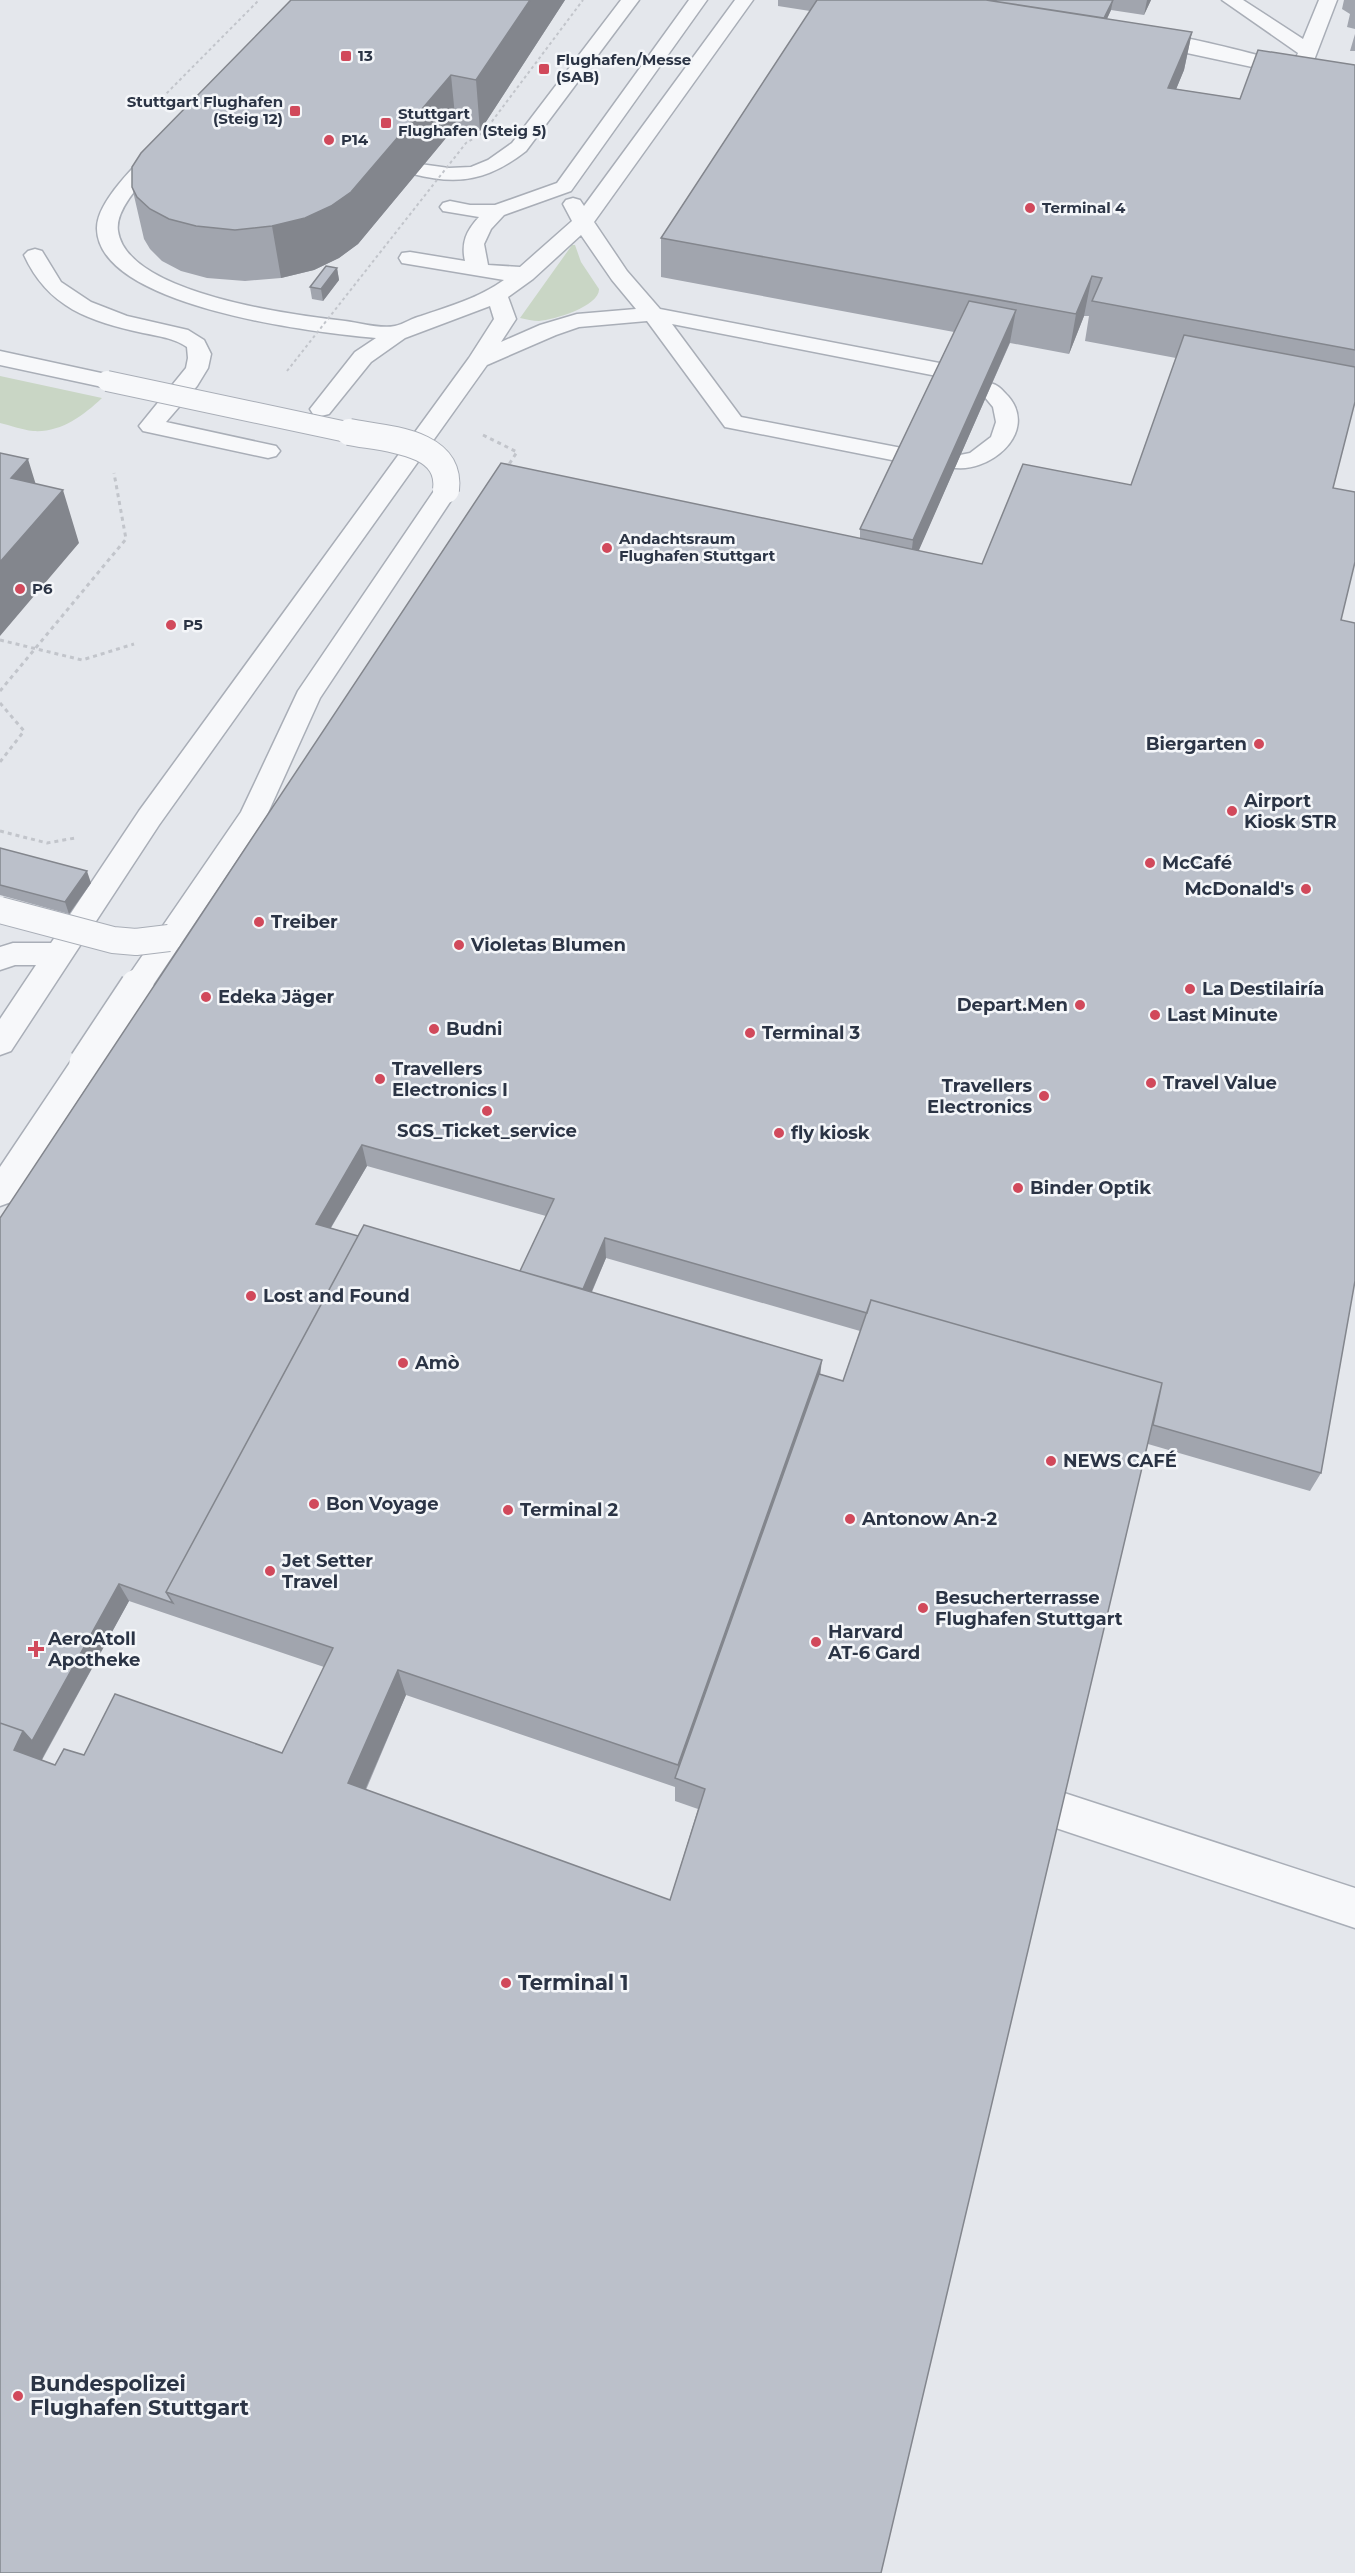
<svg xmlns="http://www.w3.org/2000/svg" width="1355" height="2573" viewBox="0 0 1355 2573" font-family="Montserrat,sans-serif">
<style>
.green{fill:#c9d6c5}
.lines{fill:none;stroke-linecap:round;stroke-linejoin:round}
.service-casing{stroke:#a9aeb7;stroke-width:3}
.minor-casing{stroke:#a9aeb7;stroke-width:3}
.path-far1{stroke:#c2c5cb;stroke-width:2;stroke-dasharray:3 3;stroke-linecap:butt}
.path{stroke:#c2c5cb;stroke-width:3;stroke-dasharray:4 4;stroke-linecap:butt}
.service{fill:#f7f8fa;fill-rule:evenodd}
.minor{fill:#f7f8fa;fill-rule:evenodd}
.service-bridge-casing{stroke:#a9aeb7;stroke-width:28;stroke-linecap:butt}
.minor-bridge-far2-casing{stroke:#a9aeb7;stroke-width:22;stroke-linecap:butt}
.minor-bridge-far1-casing{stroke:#a9aeb7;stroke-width:28;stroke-linecap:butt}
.minor-bridge-casing{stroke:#a9aeb7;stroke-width:36;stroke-linecap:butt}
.path-bridge{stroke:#c2c5cb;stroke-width:2;stroke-dasharray:3 3;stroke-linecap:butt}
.service-bridge{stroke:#f7f8fa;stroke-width:26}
.minor-bridge-far2{stroke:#f7f8fa;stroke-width:20}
.minor-bridge-far1{stroke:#f7f8fa;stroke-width:26}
.minor-bridge{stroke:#f7f8fa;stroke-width:33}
.wall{fill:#a1a5ae;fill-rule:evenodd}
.shaded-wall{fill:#83868d}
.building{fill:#bbc0ca;stroke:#83868d;stroke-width:1.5}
.poi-dot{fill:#d1495b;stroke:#f4f6f9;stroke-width:2}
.labels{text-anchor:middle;stroke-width:5;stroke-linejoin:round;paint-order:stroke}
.far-poi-label{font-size:15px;font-weight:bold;fill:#2b3445;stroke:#f4f6f9;text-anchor:start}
.poi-label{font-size:18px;font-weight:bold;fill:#2b3445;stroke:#f4f6f9;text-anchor:start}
.near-poi-label{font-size:21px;font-weight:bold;fill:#2b3445;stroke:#f4f6f9;text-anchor:start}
</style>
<rect width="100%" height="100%" fill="#e4e7ec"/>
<path class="green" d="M572,245H575L581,262L599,289C600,306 554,320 539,321C533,321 526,319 520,318Z
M0,376L102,398C83,416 60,433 33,431C22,430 10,425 0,423Z"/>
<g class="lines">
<defs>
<path id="service" d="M621,0H639L526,151C489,180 459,186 413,174L410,170L413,166L420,164L449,168L471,167L488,160L512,143Z
M689,0H707L571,191L504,215L491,229L484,244L488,265L520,267L572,221L563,204L566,200L573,198L580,200L584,206L735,0H753L594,222L627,271L660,309L955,366L958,371L955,376L947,378L672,324L741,417L907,449L915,451L919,456L915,461L907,463L725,427L647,321L579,327L556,335L487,365L159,825L11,1051L0,1055V1019L36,965H15L0,970V947L13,943H51L139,811L469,358L494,319L490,306L405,338L371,362L329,414L321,416L313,414L310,409L355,352L376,338C316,333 99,307 97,229C96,201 138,164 155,144H169L172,148L169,152C154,171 114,205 118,231C127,294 293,315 345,321C360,323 380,329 395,326C404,324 412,318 421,316C450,306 479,298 504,280L402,263L399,258L402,253L410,252L465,261C461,243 466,231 479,217L443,211L440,207L443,203L450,201L470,205H495L557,183ZM581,235L612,280L636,309L577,314L540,325L501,342L516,319L508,297L533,279Z
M1222,0H1243L1303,39L1319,0H1337L1311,68L1355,77V89L1145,44L1138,42L1136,38L1138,34C1164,28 1263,57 1293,64L1298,53Z
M35,249L42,251L61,282L91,302L127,316L188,330L204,340L211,354L208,368L197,386L166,422L276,446L280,451L276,456L268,458L143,431L139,426L186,368L188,358L187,347C174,338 158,336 143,333C90,321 48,308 24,255L28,251Z
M990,383C999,385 1002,390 1008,396C1040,433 987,476 950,467L946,462L950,457L970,453L991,437L996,422L993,407L979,390L982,385Z
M1055,1790L1355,1888V1928L1041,1823L1036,1809L1041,1795Z"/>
<path id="minor" d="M0,351L115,376L118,381L115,386L107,388L0,365Z
M446,483L454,485L458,490L320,698L267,815L147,994L137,997L127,994L122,986L127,978L241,812L298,691L438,485Z
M86,1051L97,1055L101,1063L97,1071L11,1202L0,1206V1167L75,1055Z"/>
</defs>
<use href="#service" class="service-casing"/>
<use href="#minor" class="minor-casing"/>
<path class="path-far1" d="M159,101L191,107
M154,106L259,0"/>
<path class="path" d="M483,435L517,452L506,469
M0,640L82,660L134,644
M0,691L126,539L114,473
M0,703L24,731L0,762
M0,831L47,843L75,838"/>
<use href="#service" class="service"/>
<use href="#minor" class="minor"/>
<defs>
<path id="service-bridge" d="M0,910L113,940L136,942L169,938"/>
<path id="minor-bridge-far2" d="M107,381L356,434"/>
<path id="minor-bridge-far1" d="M349,432C384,439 452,440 446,490"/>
<path id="minor-bridge" d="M86,1063L137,986"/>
</defs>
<use href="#service-bridge" class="service-bridge-casing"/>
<use href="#minor-bridge-far2" class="minor-bridge-far2-casing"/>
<use href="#minor-bridge-far1" class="minor-bridge-far1-casing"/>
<use href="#minor-bridge" class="minor-bridge-casing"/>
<path class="path-bridge" d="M287,371L466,143L484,132L583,0"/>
<use href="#service-bridge" class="service-bridge"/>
<use href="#minor-bridge-far2" class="minor-bridge-far2"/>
<use href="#minor-bridge-far1" class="minor-bridge-far1"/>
<use href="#minor-bridge" class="minor-bridge"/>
</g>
<path class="wall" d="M291,0H565L480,131L456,126L358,244L339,258L314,270L281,278L245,281L207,278L181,271L162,261L150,249L144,239L132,187Z
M778,0H1151L1144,15L1111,10L1107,19L1192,32L1184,70L1176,89L1240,99L1355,65V402L1333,488L1341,620L1321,1473L1310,1491L1148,1444L0,2573V1218L860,538V529L954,332L661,277V238L810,11L778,6ZM1084,316H1089L1085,341L1176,358L1131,485L982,564L918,551L1010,343L1069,354ZM367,1166L546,1216L520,1271L358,1236L331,1228ZM606,1258L860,1331L843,1381L820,1374L592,1292ZM129,1601L324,1667L282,1753L84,1755L55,1765L42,1760ZM406,1695L675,1787V1801L698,1809L670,1900L366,1790Z
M1344,0H1355V29L1347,27L1350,14L1342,9Z
M1355,34V51H1350Z
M337,268L339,280L323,301L312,299L310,287Z
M0,848L91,883L69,914L0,895Z"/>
<path class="shaded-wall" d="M530,0H565L480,131L476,80Z
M1113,0L1111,10L1090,55L1092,44Z
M1147,0H1151L1144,15Z
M1192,32L1184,70L1161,126L1168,88Z
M451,75L456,126L358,244L339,258L314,270L281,278L272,226Z
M337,268L339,280L323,301L321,289Z
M1092,276L1084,316L1069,354L1076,314Z
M1016,310L1010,342L909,573L913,540Z
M28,459L44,511L63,490L79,543L0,636V562L11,478Z
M87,871L91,883L69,914L65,902Z
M362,1145L367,1166L321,1244L316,1224Z
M605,1238L606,1258L579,1321L578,1301Z
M822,1360L818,1392L678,1779V1765Z
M119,1584L129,1601L44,1755L35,1774L14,1750L23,1731Z
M398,1670L406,1695L358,1806L348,1783Z"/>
<path class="building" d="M291,0H530L476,80L451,75L351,192L331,206L305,218L272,226L235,230L196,226L169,219L150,209L137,197L132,187V167L141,153Z
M817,0H986L1192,32L1168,88L1240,99L1258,50L1355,65V350L1092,301L1102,278L1092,276L1076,314L661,238Z
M986,0H1113L1104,18Z
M326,266L337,268L321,289L310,287Z
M969,301L1016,310L913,540L860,529Z
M1184,335L1355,367V402L1333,488L1355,492V562L1341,620L1355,623V1281L1321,1473L1153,1425L1162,1383L871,1300L867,1313L605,1238L583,1289L520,1271L554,1199L362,1145L316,1224L358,1236L166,1592L173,1603L119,1584L32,1741L23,1731L0,1723V1218L501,463L982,564L1023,464L1131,485Z
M0,453L28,459L11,478L63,490L0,562Z
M0,848L87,871L65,902L0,885Z
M364,1225L822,1360L678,1765L398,1670L348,1783L670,1900L705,1789L675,1778L819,1374L843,1381L871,1300L1162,1383L881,2573H0V1723L23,1731L14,1750L55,1765L64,1749L84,1755L115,1694L282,1753L333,1648L166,1592Z"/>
<g class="poi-dot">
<rect x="340" y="50" width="12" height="12" rx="3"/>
<rect x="538" y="63" width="12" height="12" rx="3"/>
<rect x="289" y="105" width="12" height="12" rx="3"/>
<rect x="380" y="117" width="12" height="12" rx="3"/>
<circle cx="329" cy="140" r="6"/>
<circle cx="1030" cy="208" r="6"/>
<circle cx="607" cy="548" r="6"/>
<circle cx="20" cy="589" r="6"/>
<circle cx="171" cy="625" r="6"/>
<circle cx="1259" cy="744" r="6"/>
<circle cx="1232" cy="811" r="6"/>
<circle cx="1150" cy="863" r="6"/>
<circle cx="1306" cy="889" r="6"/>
<circle cx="259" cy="922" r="6"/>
<circle cx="459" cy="945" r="6"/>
<circle cx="1190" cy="989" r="6"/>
<circle cx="206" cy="997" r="6"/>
<circle cx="1080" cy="1005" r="6"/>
<circle cx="1155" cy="1015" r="6"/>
<circle cx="434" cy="1029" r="6"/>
<circle cx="750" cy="1033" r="6"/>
<circle cx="380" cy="1079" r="6"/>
<circle cx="1151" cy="1083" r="6"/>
<circle cx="1044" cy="1096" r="6"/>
<circle cx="487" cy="1111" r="6"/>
<circle cx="779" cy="1133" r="6"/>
<circle cx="1018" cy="1188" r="6"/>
<circle cx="251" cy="1296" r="6"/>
<circle cx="403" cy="1363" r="6"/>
<circle cx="1051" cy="1461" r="6"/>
<circle cx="314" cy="1504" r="6"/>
<circle cx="508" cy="1510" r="6"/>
<circle cx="850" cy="1519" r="6"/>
<circle cx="270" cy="1571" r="6"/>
<circle cx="923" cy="1608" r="6"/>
<circle cx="816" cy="1642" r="6"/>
<path d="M33 1640h6v6h6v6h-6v6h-6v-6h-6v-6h6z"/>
<circle cx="506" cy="1983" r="6"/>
<circle cx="18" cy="2396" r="6"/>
</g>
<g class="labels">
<g class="far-poi-label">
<text x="358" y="61">13</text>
<text x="556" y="65">Flughafen/Messe<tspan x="556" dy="17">(SAB)</tspan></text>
<text x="283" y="107" text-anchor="end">Stuttgart Flughafen<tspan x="283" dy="17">(Steig 12)</tspan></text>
<text x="398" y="119">Stuttgart<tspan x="398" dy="17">Flughafen (Steig 5)</tspan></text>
<text x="341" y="145">P14</text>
<text x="1042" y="213">Terminal 4</text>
<text x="619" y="544">Andachtsraum<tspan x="619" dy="17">Flughafen Stuttgart</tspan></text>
<text x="32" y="594">P6</text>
<text x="183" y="630">P5</text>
</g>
<g class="poi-label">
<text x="1247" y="750" text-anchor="end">Biergarten</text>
<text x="1244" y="807">Airport<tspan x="1244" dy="21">Kiosk STR</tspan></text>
<text x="1162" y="869">McCafé</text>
<text x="1294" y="895" text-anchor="end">McDonald's</text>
<text x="271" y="928">Treiber</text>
<text x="471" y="951">Violetas Blumen</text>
<text x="1202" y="995">La Destilairía</text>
<text x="218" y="1003">Edeka Jäger</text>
<text x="1068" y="1011" text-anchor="end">Depart.Men</text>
<text x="1167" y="1021">Last Minute</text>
<text x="446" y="1035">Budni</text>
<text x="762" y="1039">Terminal 3</text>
<text x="392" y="1075">Travellers<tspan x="392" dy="21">Electronics I</tspan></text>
<text x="1163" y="1089">Travel Value</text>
<text x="1032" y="1092" text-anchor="end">Travellers<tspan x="1032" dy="21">Electronics</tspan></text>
<text x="487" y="1137" text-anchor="middle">SGS_Ticket_service</text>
<text x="791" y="1139">fly kiosk</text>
<text x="1030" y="1194">Binder Optik</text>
<text x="263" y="1302">Lost and Found</text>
<text x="415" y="1369">Amò</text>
<text x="1063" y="1467">NEWS CAFÉ</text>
<text x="326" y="1510">Bon Voyage</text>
<text x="520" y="1516">Terminal 2</text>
<text x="862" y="1525">Antonow An-2</text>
<text x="282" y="1567">Jet Setter<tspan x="282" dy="21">Travel</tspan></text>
<text x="935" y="1604">Besucherterrasse<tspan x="935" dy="21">Flughafen Stuttgart</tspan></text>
<text x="828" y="1638">Harvard<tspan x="828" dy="21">AT-6 Gard</tspan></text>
<text x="48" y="1645">AeroAtoll<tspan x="48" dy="21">Apotheke</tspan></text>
</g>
<g class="near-poi-label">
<text x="518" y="1990">Terminal 1</text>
<text x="30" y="2391">Bundespolizei<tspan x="30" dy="24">Flughafen Stuttgart</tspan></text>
</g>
</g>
</svg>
